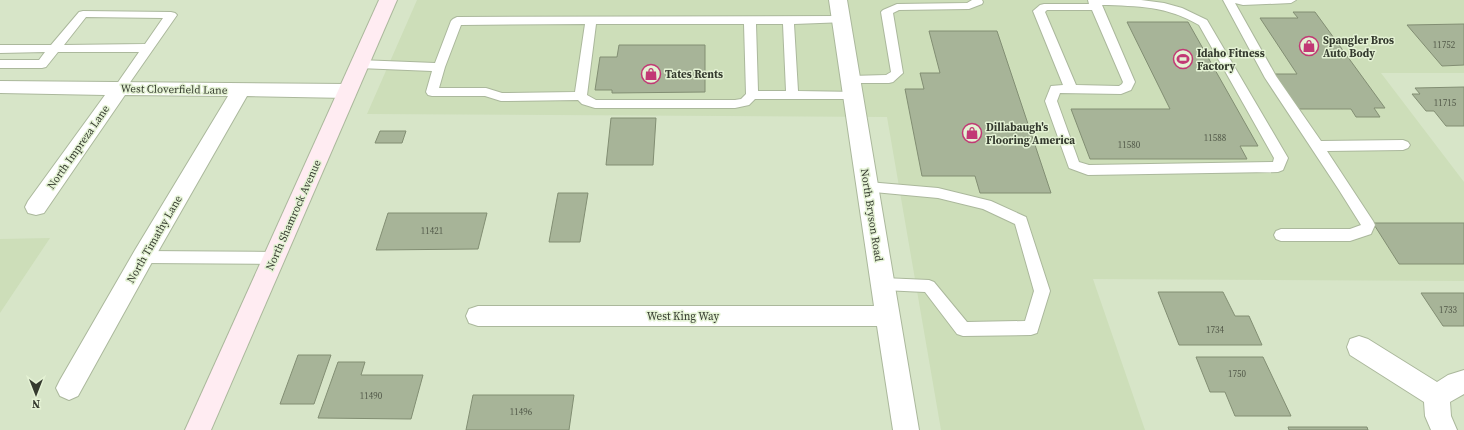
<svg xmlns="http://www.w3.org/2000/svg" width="1464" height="430" viewBox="0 0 1464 430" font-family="'Source Serif 4',serif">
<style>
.built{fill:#cddeb9}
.building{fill:#a7b498;stroke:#828e73}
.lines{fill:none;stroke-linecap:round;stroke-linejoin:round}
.lane-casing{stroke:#abb89c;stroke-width:2}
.street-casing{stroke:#abb89c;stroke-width:2}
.secondary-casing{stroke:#abb89c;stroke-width:2}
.lane{fill:#fff;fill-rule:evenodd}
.street{fill:#fff;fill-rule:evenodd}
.secondary{fill:#ffecf2;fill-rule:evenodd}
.labels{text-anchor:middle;stroke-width:3;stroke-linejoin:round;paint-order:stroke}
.number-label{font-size:9px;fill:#525949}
.poi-label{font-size:11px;font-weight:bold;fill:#353b2f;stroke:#e4f2d4;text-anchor:start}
.street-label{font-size:11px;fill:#353b2f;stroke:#e4f2d4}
</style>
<rect width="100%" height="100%" fill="#d7e5c8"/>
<path class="built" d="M417,0H1464V73H1381L1464,182V281L1093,279L1145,430H941L887,117L367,114Z
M50,238L0,313V239Z"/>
<path class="building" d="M1293,12H1315L1385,108H1374L1380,117H1356L1351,109H1296L1274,74H1297L1260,18H1298Z
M1127,22H1188L1258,146H1240L1247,159H1090L1071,109H1170Z
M1464,24V65L1442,66L1407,25Z
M929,31H997L1051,193H980L975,176H922L905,89H924L920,73H940Z
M619,45H705V92L612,93V90H595L600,57H617Z
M1464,87V126H1446L1434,111H1426L1412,94H1420L1415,88Z
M611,118H656L653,165H606Z
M380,131H406L402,143H375Z
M558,193H588L580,242H549Z
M388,213H487L478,249L376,250Z
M1373,223H1464V264H1399Z
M1158,292H1223L1235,316H1249L1262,345H1179Z
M1421,293H1464V326H1443Z
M298,355H331L314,404H280Z
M1196,357H1263L1291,416H1235L1225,392H1210Z
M338,362H365L361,375H423L411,419L318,418Z
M473,395H574L569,430H466Z
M1288,427H1367L1368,430H1289Z"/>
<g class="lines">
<defs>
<path id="lane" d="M972,0H982L983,2L982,4L969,9L899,10L893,13L903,73L893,82L889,83H847L845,80L847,77L851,76L886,75L891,72L881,12L883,10L897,4L967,3Z
M1088,0H1141L1164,3L1182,8L1207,20L1288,158L1283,170L1278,172L1088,175L1069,168L1045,101L1051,86L1063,85L1033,11L1040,5L1044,4H1089ZM1102,5C1138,6 1167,6 1199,25L1274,158L1273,162L1089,165L1079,162L1057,101L1060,93L1121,94L1131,90L1135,82ZM1047,10H1092L1123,82L1122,84L1119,86L1076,85L1045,12Z
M1223,0H1296L1291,3L1243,5L1235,3L1276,76L1321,141L1403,140L1408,142L1410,145L1408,148L1403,150L1327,151L1373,221L1375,225L1371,234L1350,241H1281L1276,239L1274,235L1276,231L1281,229H1350L1361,225L1339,190L1265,78Z
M83,11L171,12L175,13L177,15L124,91L120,92L116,91L114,88L139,52H58L46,67L42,68H0V60H39L45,52L0,53V45H51L79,12ZM86,17L163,18L145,44L64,45Z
M842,16L846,18L848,20L846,22L794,24L798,91L858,92L860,95L858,98L854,99H755L749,105L735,108H595L582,104L578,100L501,101L485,96H432L428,95L426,92L432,71L359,68L355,67L353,64L355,61L359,60L435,63L451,21L453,19L457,17ZM585,24L575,92L502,93L486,88H439L445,67L461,25ZM596,24H744L746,94L741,99L735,100H596L587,95ZM756,24H783L786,91H758Z
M868,182L938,188L991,201L1026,217L1050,291L1037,333L1031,335L963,336L957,334L925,292L883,290L878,288L876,284L878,280L883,278L929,280L934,282L967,322L1025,321L1034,291L1015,224L983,209L938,198L863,191L861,187L863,183Z
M143,251L274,252L279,254L281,258L279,262L274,264L143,263L138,261L136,257L138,253Z"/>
<path id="street" d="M829,0H847L919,430H893L877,326H478L469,323L466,316L469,309L478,306H874Z
M0,81L347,84L354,86L357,91L354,96L347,98L247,96L151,264L78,396L69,400L60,396L56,388L60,380L135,250L228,96L125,95L44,213L36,215L28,213L25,207L28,201L105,95L0,93Z
M1359,336L1368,339L1437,382L1448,375L1464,370V394L1450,402L1451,416L1457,430H1431L1425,416L1424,402L1350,355L1347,347L1350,339Z"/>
<path id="secondary" d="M379,0H397L211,430H185Z"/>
</defs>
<use href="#lane" class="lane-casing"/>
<use href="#street" class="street-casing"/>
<use href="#secondary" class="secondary-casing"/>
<use href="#lane" class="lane"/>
<use href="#street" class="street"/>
<use href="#secondary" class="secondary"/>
</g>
<defs>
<symbol id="shop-ring" viewBox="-11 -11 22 22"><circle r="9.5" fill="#e4f2d4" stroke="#c23975" stroke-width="1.5"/><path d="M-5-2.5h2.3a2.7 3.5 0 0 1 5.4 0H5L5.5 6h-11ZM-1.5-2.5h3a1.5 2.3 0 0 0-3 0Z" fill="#c23975"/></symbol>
<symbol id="stadium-ring" viewBox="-11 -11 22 22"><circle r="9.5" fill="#e4f2d4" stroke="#c23975" stroke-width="1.5"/><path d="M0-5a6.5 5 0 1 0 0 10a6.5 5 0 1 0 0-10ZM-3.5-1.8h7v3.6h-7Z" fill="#c23975"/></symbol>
</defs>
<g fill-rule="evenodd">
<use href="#shop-ring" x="1298" y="35" width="22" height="22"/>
<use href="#stadium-ring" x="1172" y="48" width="22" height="22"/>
<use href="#shop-ring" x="640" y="63" width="22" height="22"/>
<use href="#shop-ring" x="961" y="122" width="22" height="22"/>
</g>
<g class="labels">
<g class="number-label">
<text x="1444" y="48">11752</text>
<text x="1445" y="106">11715</text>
<text x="1215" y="141">11588</text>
<text x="1129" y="148">11580</text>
<text x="432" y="234">11421</text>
<text x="1448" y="313">1733</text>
<text x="1215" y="333">1734</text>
<text x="1237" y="377">1750</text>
<text x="371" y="399">11490</text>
<text x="521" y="415">11496</text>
</g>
<g class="poi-label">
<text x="1323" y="44">Spangler Bros<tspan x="1323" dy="13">Auto Body</tspan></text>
<text x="1197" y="57">Idaho Fitness<tspan x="1197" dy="13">Factory</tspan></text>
<text x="665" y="78">Tates Rents</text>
<text x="986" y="131">Dillabaugh's<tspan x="986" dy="13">Flooring America</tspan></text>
</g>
<g class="street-label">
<text transform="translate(174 89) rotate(1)" y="4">West Cloverfield Lane</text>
<text transform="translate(78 147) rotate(-55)" y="4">North Impreza Lane</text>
<text transform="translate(293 215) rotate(-66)" y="4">North Shamrock Avenue</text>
<text transform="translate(872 215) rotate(81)" y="4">North Bryson Road</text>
<text transform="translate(154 239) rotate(-60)" y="4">North Timathy Lane</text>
<text x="683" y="320">West King Way</text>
</g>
</g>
<g transform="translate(36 394) rotate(180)" stroke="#e4f2d4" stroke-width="3" paint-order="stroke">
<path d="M0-3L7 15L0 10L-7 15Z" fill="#353b2f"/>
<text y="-6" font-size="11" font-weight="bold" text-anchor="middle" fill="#353b2f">N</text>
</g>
</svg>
